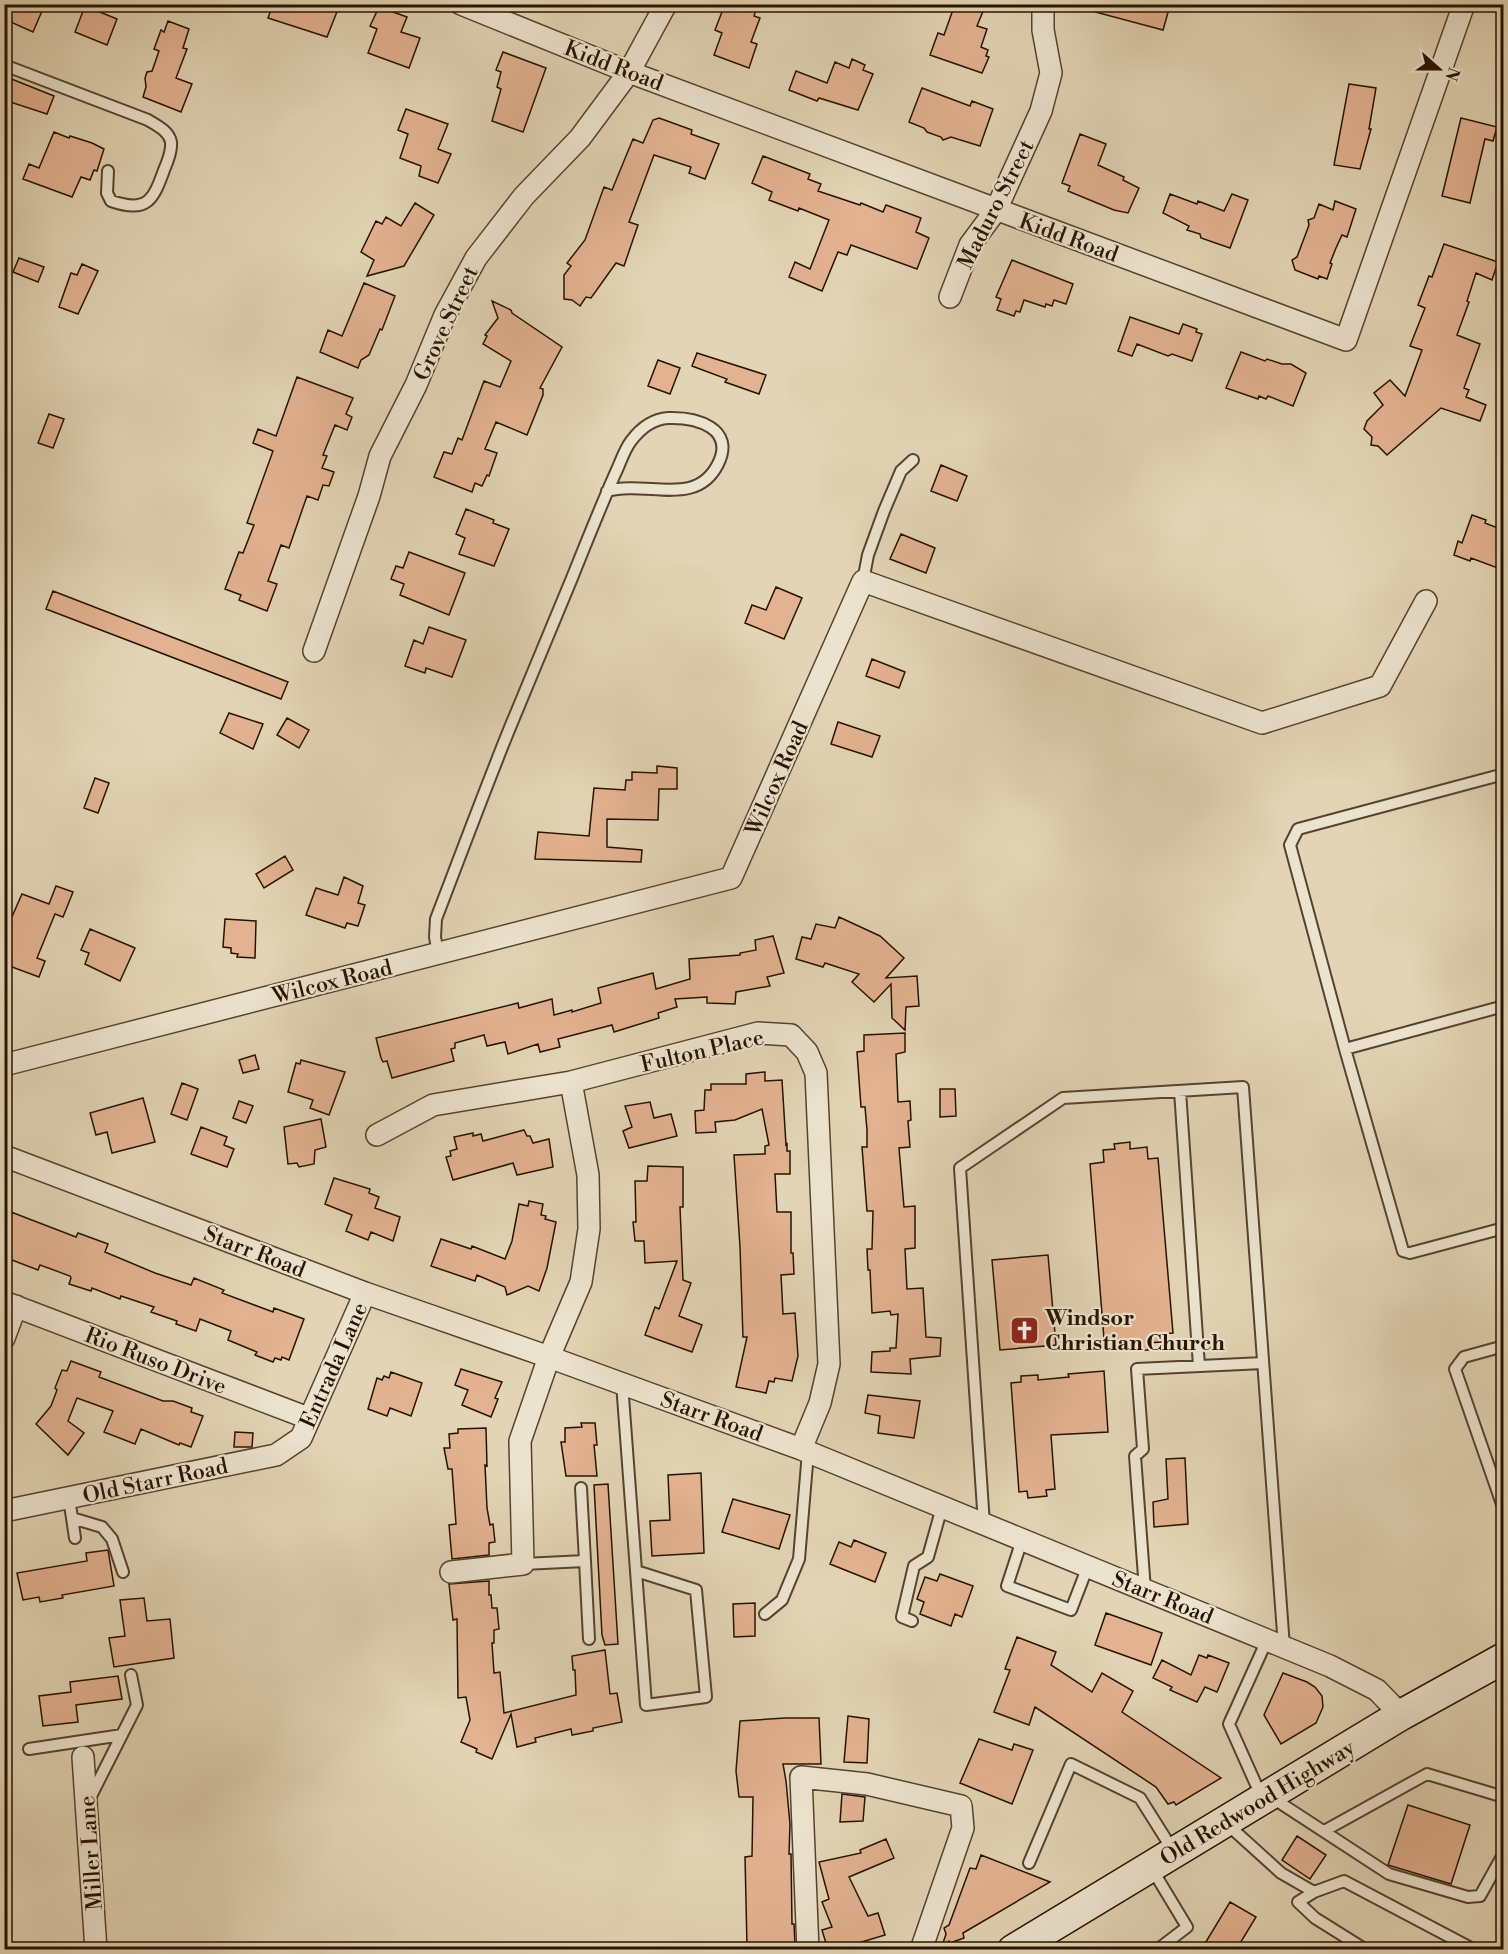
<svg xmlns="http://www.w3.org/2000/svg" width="1508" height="1954" viewBox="0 0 1508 1954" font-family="'Libre Bodoni',serif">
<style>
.building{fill:#e3b291;stroke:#281301;stroke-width:1.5}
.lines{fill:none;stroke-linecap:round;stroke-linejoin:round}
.lane-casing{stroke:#56432e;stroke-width:14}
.street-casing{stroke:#56432e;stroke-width:24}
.secondary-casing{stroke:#281301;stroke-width:33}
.lane{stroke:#ece3ce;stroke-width:10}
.street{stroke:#ece3ce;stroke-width:21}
.secondary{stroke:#ece3ce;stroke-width:30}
.labels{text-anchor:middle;stroke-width:4.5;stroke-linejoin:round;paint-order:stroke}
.street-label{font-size:22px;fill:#281301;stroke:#ece3ce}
.poi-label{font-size:22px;font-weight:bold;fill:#281301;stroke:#ece3ce;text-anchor:start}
</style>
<rect width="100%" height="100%" fill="#e2d4b4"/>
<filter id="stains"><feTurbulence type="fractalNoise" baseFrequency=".00333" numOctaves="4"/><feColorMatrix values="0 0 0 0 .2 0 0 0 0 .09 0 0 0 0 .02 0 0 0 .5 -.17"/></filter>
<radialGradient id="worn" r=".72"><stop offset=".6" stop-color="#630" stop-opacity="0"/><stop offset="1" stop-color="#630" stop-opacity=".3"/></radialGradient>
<path class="building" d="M4,4H45L33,32L4,19Z
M273,4H340L327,37L268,18Z
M725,4H742L756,10L754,16L760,18L751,42L757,44L749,68L714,55L722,33L715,30Z
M955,4H986L977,26L987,29L981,47L988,50L986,56L989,57L982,73L930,55L938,33L944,35Z
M1085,4H1152L1169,9L1163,30L1084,9Z
M85,6L117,19L107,45L75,32Z
M379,7L407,17L401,32L420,38L409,68L368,53L377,29L370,26Z
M168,21L189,29L183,48L187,49L176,78L192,84L181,112L143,97L146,87L145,78L147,72L152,71L159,51L154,49L161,30L164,32Z
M503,52L546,68L523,132L492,121L501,89L497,87L501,72L496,70Z
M852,59L865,65L863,70L873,74L858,110L819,98L817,101L789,90L796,71L827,83L835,62L849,68Z
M4,76L54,96L47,114L4,100Z
M1349,84L1376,88L1369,129H1371L1360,169L1334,165Z
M922,88L970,106L972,101L993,109L980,146L951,137L943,140L941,137L927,132L924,128L909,122Z
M406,109L448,124L438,149L451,154L438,183L419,176L421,166L400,158L408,134L398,130Z
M659,118L692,130L691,134L719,144L705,179L689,173L691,167L654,155L629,222L638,225L624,266L616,263L591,298L586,297L580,306L572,300L564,299V275L571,266L567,263L585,240L604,187L612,190L633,139L643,143L653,120Z
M1461,118L1497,127L1493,141L1485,139L1470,203L1442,196Z
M54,132L69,138L70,136L92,143L104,149L97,171L94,170L90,180L81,177L72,197L23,179L29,164L39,168Z
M1080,134L1106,144L1098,165L1124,177L1123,180L1139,188L1128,213L1114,210L1068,191L1070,186L1062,183Z
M763,156L810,174L808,179L821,184L818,191L860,205L861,203L883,212L886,205L921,218L916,232L929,238L917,269L851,245L847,255L838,252L822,291L789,277L795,262L810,269L829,220L799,208L798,211L769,200L772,192L752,183Z
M1170,194L1197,204L1198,201L1224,211L1232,194L1248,200L1230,248L1201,238L1200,234L1187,230L1189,226L1163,213Z
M1335,201L1356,209L1347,237L1342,235L1336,248L1330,263L1332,264L1327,279L1319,276L1318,279L1295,270L1292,260L1297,257L1309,225L1308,220L1314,218L1319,204L1333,210Z
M415,203L434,215L404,266L367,276L374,260L361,252L376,221L382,224L386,217L401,226Z
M1444,244L1498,262L1492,280L1476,273L1467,301L1469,302L1457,335L1480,344L1464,388L1469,390L1466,397L1486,405L1480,421L1441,408L1387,455L1378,446L1371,445L1372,437L1364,429L1367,421L1383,405L1374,393L1390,380L1405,396L1422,350L1410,346L1425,308L1418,305L1429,276L1432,277Z
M19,258L44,267L38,282L13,272Z
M1012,260L1073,284L1066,304L1054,300L1052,306L1046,304L1045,307L1024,300L1020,312L1016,311L1014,316L997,310L1001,299L996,297Z
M82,264L98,271L78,314L59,307L71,273L77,275Z
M364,283L395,296L382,330L380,329L369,355L361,360L358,368L320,352L328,330L342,336Z
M492,301L511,310L512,313L562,347L540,388L543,389V395L527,435L496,422L485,449L497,453L489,476L487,475L482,486L475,483L472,492L434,477L444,452L452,454L458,438L462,440L484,381L500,387L511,361L483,344L487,336L485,335L498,318Z
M1130,317L1179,334L1183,324L1197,329L1196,332L1202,334L1192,361L1172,354L1168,356L1137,344L1132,356L1118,351Z
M1241,352L1265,361L1267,359L1282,364H1291L1306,373L1293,406L1268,396L1266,399L1259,396L1258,399L1226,388Z
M697,353L766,375L759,394L725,382L727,379L692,366Z
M658,360L680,368L670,394L648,386Z
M297,377L353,398L346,414L352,417L347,430L335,425L323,455L327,456L322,468L334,472L329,486L323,485L318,500L307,496L289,548L281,545L268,581L277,584L267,611L239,600L241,595L225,589L239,552L243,553L254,525L247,523L273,451L253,443L258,429L276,436Z
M49,414L64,419L53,448L38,443Z
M941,465L967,476L957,501L931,491Z
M466,509L494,520L493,523L509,529L494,566L459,554L465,538L456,534Z
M1472,515L1486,520L1485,523L1503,530V570L1471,558L1470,561L1454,555L1458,541L1462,543Z
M901,534L935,548L926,573L890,559Z
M409,552L465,573L449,615L400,595L404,584L391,579L396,566L403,568Z
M776,587L802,598L784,639L745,623L752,605L766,610Z
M53,591L288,682L281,699L46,609Z
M429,627L466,640L452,677L426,668L425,673L405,666L414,640L423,644Z
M872,659L905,672L899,688L866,676Z
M229,713L263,724L253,749L220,733Z
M287,718L309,730L299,748L277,735Z
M838,722L880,736L872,757L831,744Z
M657,766L677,768V789H659L658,820L607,819V847L642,850L641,862L535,859L538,832L589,836L594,788L625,790L626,780H632V772L657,773Z
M95,778L109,783L98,813L84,808Z
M285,856L293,870L264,888L256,874Z
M344,877L363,886L358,903L365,905L358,926L347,923L345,928L306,915L316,888L338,895Z
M56,886L73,892L63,917L55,914L37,958L45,961L39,977L4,964V935L22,894L49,904Z
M839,917L880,936L904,958L886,978L917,976L919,1006L906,1007L905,1030L892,1018L891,984L874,1002L852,982L859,974L825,963L823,967L796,959L802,937L811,939L816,924L835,928Z
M225,919L256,921L255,958L237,957L238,954L231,953V948L223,947Z
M90,929L135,948L120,981L85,964L89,953L81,950Z
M773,936L784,973L767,977L770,986L736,992L735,1004L707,1003V997L675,999L677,1007L658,1013L659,1018L614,1032L612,1025L558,1039L560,1047L540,1052L538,1044L508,1054L505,1042L487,1046L484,1035L455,1043V1048L451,1049L454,1061L392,1078L387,1061L383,1062L381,1058L376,1038L518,1003L519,1008L552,999L554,1015L572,1010V1012L601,1003L598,988L653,973L656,989L690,979L689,959L740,955V953L756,950L755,940Z
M905,1033V1052L896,1054L898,1102L910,1101L911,1120L908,1121L910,1147L899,1148L904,1207L915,1206V1248L905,1249L907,1289L923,1288L926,1337L941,1338L940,1356L910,1359L911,1374L871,1372L872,1352L890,1351V1348H896L898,1314L891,1315L890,1311L872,1313L870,1270H868L867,1249H872L873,1211H867L862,1147H867V1130L865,1107H861L857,1052L864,1051V1035Z
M255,1055L259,1069L243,1073L239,1060Z
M301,1060L345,1072L329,1115L310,1108L313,1100L288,1092L296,1063L300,1064Z
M765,1072V1081L782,1080L786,1145L787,1144V1151H790V1174H775L777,1212H791V1253H793L794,1274L781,1275L783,1314L795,1313L798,1356L792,1381L775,1378L774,1382L769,1381L766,1393L736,1387L747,1337H743L740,1247L734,1155L765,1154V1146L769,1145L762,1109L735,1120L715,1122L716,1132L696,1133L695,1111L704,1110L705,1090H711V1084H746V1074Z
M182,1083L198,1089L187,1120L171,1114Z
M940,1089H955L956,1116L940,1117Z
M143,1098L155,1142L112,1153L107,1132L96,1135L90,1113Z
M239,1101L253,1106L246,1123L233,1118Z
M650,1102L654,1118L671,1114L677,1136L629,1148L623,1131L632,1127L625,1106Z
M321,1119L326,1147L315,1150L314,1164L299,1167L297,1163L288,1164L284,1127Z
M201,1127L227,1137L224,1145L234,1149L227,1167L191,1154Z
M524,1130L527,1136H530L533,1143L549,1139L553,1167L517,1175L513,1163L453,1180L446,1157L451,1156L450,1151L457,1149L454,1137L473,1133V1136L481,1134L483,1141Z
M1130,1142V1149L1147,1147L1148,1159L1158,1158L1173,1333L1161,1334V1342L1147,1343L1148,1350L1131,1351L1130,1346L1117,1348L1116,1337L1104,1339L1090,1164L1104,1162L1103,1150L1115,1149L1114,1144Z
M648,1166L683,1167V1207H680L683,1280L691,1283L679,1316L702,1325L692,1352L645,1335L655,1307L659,1309L677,1261L645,1263L644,1241H635L633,1222H636L635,1181H647Z
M334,1178L370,1189L369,1193L379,1197L375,1208L400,1217L393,1241L371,1232L368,1240L346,1231L352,1215L325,1204Z
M529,1201L543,1204L541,1215L546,1216L545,1219L556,1222L547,1268L539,1291L528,1286L507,1295L505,1287L477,1275L475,1281L431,1266L441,1239L471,1249L472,1246L505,1259L512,1241L519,1204L528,1206Z
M11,1212L76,1237L78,1233L108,1244L105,1252L155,1273L191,1285L194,1278L224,1290L222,1293L273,1312L274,1308L304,1319L289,1360L282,1357L281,1360L275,1358L273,1362L255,1355L257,1352L228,1340L231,1331L200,1319L196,1331L176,1324L177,1321L151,1312L154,1307L121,1296L120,1299L92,1288L91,1291L69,1284L71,1278L70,1276L40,1265L38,1270L4,1257V1216L9,1217Z
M1048,1255L1056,1345L1000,1350L992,1260Z
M71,1361L101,1372L99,1377L163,1401H173L192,1408L191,1412L203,1416L191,1447L180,1443L179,1445L141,1429L135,1444L104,1432L113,1411L77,1398L68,1421L84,1433L68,1455L36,1424L51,1406L57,1390L55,1388L62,1370L67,1371Z
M461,1369L502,1382L495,1398L498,1399L491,1417L462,1405L468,1390L455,1385Z
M1104,1371L1108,1432L1051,1435L1055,1489L1046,1490L1047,1496L1028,1498L1027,1491L1019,1492L1011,1383L1021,1382V1376L1038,1375V1380L1069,1377L1068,1374Z
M391,1372L422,1383L411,1416L390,1408L387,1416L368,1409L377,1378L382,1380L384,1376L389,1378Z
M868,1395L920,1401L914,1438L878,1433L880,1416L865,1413Z
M581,1423H595L597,1445H594L597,1476H566L561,1442H565V1428L582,1427Z
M486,1428L487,1466L485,1465L487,1508L490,1525L493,1524L495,1542L489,1543V1555L452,1559L449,1525L456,1524L452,1469H448L444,1448H450L449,1434L458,1433V1429Z
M235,1432L253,1433L252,1447H234Z
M1185,1458L1188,1524L1154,1527L1153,1502L1168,1499L1166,1459Z
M701,1473L704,1553L652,1556L650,1521L670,1520L668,1475Z
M608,1484L618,1644L605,1645L602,1635L594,1485Z
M733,1499L790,1515L779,1549L722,1532Z
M854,1540L886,1553L875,1582L830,1564L839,1542L851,1547Z
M108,1550L114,1586L62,1595L63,1598L40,1602L39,1597L23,1600L17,1573L87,1561L86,1553Z
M940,1574L973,1586L962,1617L955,1614L951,1626L920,1614L924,1602L917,1599L925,1577L937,1581Z
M489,1581V1595H491L492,1608H497L499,1629L494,1630V1643H492L494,1673L500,1672L504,1713L576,1695L575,1670H573L572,1656L605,1650L610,1694L617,1693L622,1722L593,1728V1731L572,1735L571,1729L535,1738L536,1742L517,1747L511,1714L492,1759L476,1752L477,1749L461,1742L470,1720L466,1697L458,1698L457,1619L453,1620L449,1584Z
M144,1598L147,1621L170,1619L174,1658L114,1667L109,1638L125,1636L120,1600Z
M755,1603V1636L734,1637L733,1604Z
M1106,1613L1162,1633L1151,1665L1095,1645Z
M1017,1637L1056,1652L1051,1665L1092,1692L1102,1673L1133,1691L1122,1712L1221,1778L1176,1805L1174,1802L1168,1804L1156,1787L1035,1707L1029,1725L994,1712L1010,1670L1005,1669Z
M1199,1655L1207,1658L1208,1655L1229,1663L1217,1692L1205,1687L1197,1702L1170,1690L1172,1687L1153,1678L1162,1660L1191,1675Z
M1283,1673L1307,1682L1315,1687L1322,1696L1323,1707L1316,1723L1281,1744L1264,1715Z
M118,1676L122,1699L76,1705L78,1722L43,1726L39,1696L71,1692L70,1682Z
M848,1716L869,1719L867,1763L844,1762Z
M785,1718H819L821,1764H783L786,1781L790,1824L789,1854H791L792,1924H794L795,1944L747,1946L745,1857L752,1856L753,1797H739L736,1771L740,1721Z
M979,1739L1012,1750L1014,1744L1033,1750L1012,1804L960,1783Z
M842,1794L865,1797L863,1821L840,1822Z
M1408,1805L1470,1825L1451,1884L1388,1865Z
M1297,1836L1326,1855L1310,1879L1282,1860Z
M886,1839L894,1858L849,1877L868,1916L878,1913L885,1935L835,1950H828L822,1930L832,1927L822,1902L829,1899L819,1862L861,1853L860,1850Z
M981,1855L1050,1882L963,1933L964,1938L950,1943L949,1941L942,1946L946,1934L944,1928L949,1925L970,1868L976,1869Z
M1230,1902L1256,1917L1236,1950H1201Z"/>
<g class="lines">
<defs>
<path id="lane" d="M4,65L148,120C156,125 169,131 171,142C172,151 168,161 164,170C153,201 147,213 111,201L107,193L108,171
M863,581L868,555L884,511L901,471L913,460
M1504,774L1298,829L1290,845L1345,1049L1504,1006
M438,953L435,937L436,919C461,854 485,789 511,725C531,676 552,627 572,578C586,543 600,508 615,474C620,464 624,450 631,441C640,429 653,419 668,418C696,417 736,428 718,464C696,508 648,480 607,491
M1345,1049L1403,1251L1410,1253L1504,1228
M1180,1091L1199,1366
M1504,1346L1464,1357L1455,1369L1504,1510
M622,1383L646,1705L706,1697L696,1590L636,1571
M69,1498L75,1538
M72,1518L102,1527L112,1539L123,1572
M984,1524L960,1168L1063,1098L1243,1087L1284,1647
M1022,1540L1007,1586L1071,1610L1088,1566
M585,1561L589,1639
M523,1564L585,1561L581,1488
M1145,1590L1135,1456L1143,1449L1137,1369L1263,1363
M765,1614L782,1600L799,1559L808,1452
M912,1621L902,1617L914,1566L928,1557L942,1507
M29,1749L122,1735
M1271,1797L1389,1874L1468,1897L1480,1896L1504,1853
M1262,1798L1229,1724L1267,1640
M89,1800L137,1705L131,1675
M1227,1824L1281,1873L1314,1892
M1324,1831L1427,1774L1504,1797
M1029,1863L1071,1764L1140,1798L1174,1852
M1152,1869L1187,1927L1157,1950
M1366,1950L1315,1918L1298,1902L1314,1892L1344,1881L1469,1947L1464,1950"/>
<path id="street" d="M461,4L629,72L1346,340L1464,4
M950,297L970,245L996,210L1041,111L1051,73L1043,30V4
M314,651L369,496L380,456L416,385L445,315L476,258L524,196L580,138L629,72L666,4
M4,1065L731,878L863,581L1262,723L1380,686L1426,601
M377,1135L433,1105L571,1082L758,1033L791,1035L807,1052L816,1073L829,1364L820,1403L801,1449
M4,1156L365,1293L549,1357L801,1449L1330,1666L1377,1690L1401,1715
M4,1302L308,1418
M4,1338L16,1306
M4,1511L276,1455L301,1438L365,1293
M451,1572L523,1564L520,1441L549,1357L581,1282L589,1229L588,1175L571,1082
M83,1757L96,1950
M808,1950L801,1777L867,1784L961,1806L963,1828L921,1950"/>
<path id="secondary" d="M1013,1950L1401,1715L1504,1658"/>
</defs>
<use href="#lane" class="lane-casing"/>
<use href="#street" class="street-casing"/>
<use href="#secondary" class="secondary-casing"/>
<use href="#lane" class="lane"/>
<use href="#street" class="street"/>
<use href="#secondary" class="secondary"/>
</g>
<defs>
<symbol id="church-square" viewBox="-11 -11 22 22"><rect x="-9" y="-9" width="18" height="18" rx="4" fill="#8f2418" stroke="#ece3ce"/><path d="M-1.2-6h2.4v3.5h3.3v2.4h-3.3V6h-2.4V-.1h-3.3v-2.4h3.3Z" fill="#fff"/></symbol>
</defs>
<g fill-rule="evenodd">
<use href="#church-square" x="1008" y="1314" width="33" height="33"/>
</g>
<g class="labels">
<g class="street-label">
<text transform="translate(614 65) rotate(21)" y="8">Kidd Road</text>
<text transform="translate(995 204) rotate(-63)" y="8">Maduro Street</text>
<text transform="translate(1069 237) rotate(20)" y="8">Kidd Road</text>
<text transform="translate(445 323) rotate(-65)" y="8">Grove Street</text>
<text transform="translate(776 778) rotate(-66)" y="8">Wilcox Road</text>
<text transform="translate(332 981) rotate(-14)" y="8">Wilcox Road</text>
<text transform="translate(702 1050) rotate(-13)" y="8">Fulton Place</text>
<text transform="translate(255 1251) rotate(21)" y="8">Starr Road</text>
<text transform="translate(156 1360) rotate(21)" y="8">Rio Ruso Drive</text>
<text transform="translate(333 1365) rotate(-66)" y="8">Entrada Lane</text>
<text transform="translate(712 1416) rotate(20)" y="8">Starr Road</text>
<text transform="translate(155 1480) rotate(-12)" y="8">Old Starr Road</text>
<text transform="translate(1163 1597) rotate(22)" y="8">Starr Road</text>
<text transform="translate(1257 1802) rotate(-31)" y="8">Old Redwood Highway</text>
<text transform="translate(90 1853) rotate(-94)" y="8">Miller Lane</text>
</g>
<g class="poi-label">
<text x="1045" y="1325">Windsor<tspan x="1045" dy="25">Christian Church</tspan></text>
</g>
</g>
<rect width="1508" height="1954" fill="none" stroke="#e2d4b4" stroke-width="24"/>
<rect x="6" y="6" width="1496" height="1942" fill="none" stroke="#281301" stroke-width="3"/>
<rect x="12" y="12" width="1484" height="1930" fill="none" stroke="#281301" stroke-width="1.5"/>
<g transform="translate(1439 69) rotate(111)" stroke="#ece3ce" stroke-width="4.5" paint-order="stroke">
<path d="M0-4.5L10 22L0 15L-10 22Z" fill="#281301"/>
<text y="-9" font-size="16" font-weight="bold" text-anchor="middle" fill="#281301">N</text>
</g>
<rect width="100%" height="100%" filter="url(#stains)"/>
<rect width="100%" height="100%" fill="url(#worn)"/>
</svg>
